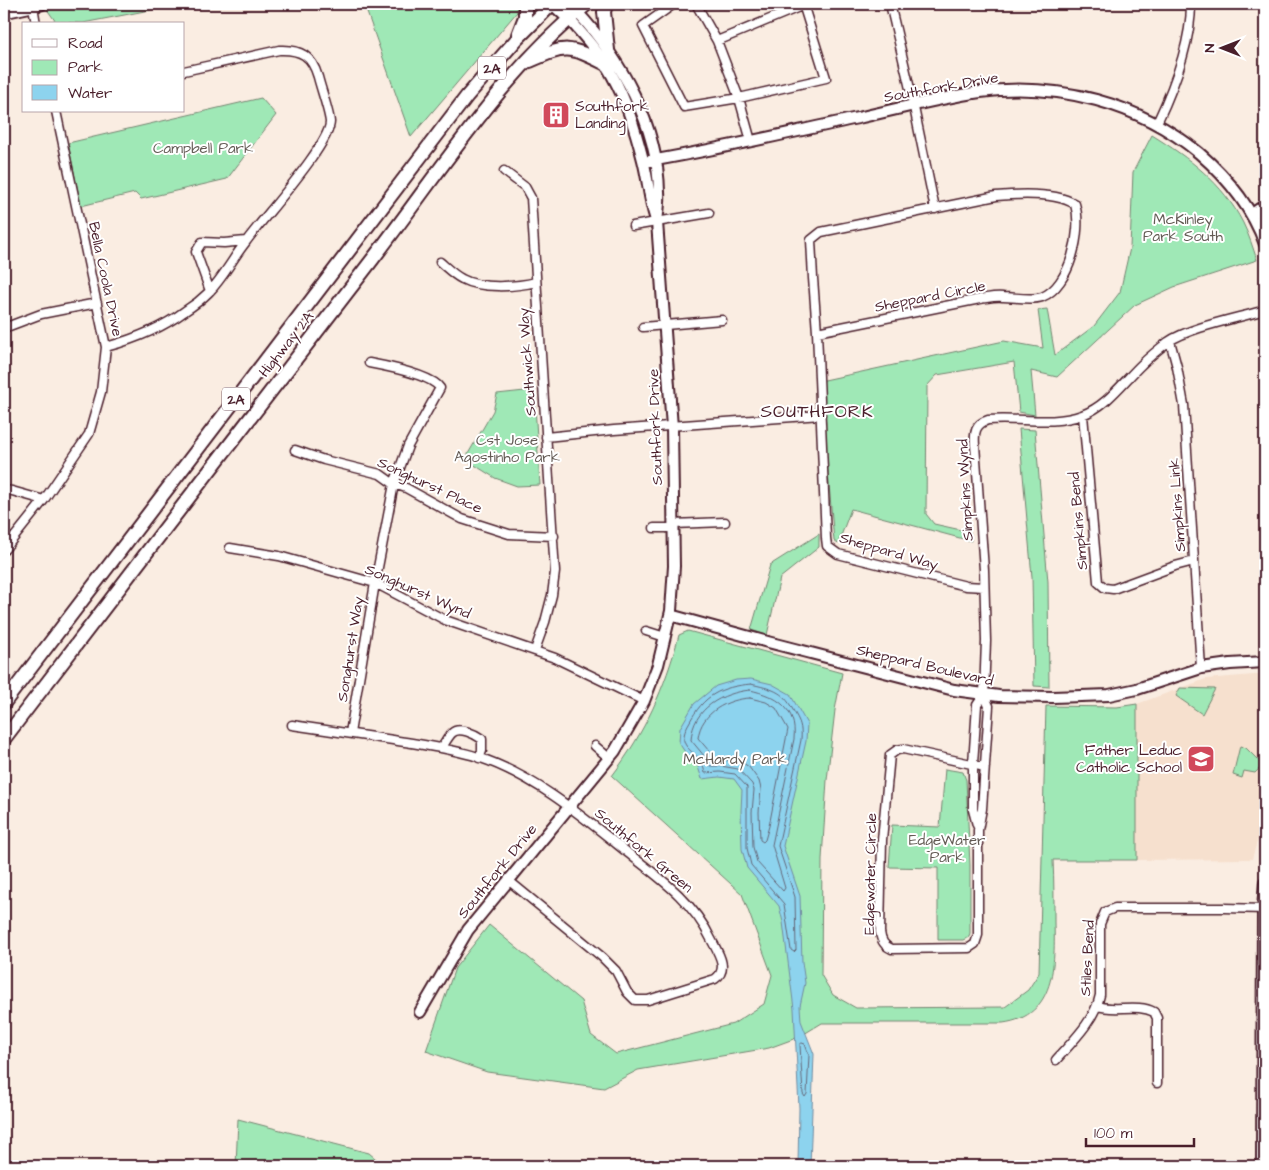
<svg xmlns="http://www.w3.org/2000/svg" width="1269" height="1170" viewBox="0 0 1269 1170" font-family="'Architects Daughter',sans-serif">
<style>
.built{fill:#f6e0ce}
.green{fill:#9fe8b6;stroke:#748470}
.water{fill:#8dd3ee;stroke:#728ba0}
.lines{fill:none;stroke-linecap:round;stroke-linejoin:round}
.shore{stroke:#656779;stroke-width:1}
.minor-casing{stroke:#4a1f2b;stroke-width:11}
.tertiary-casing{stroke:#4a1f2b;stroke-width:14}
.secondary-casing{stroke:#4a1f2b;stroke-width:15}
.primary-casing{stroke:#4a1f2b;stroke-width:16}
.minor{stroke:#fff;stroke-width:8}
.tertiary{stroke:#fff;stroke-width:10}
.secondary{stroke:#fff;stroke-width:11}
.primary{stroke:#fff;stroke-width:12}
.labels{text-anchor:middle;stroke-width:4;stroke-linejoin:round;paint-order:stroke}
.shield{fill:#fff;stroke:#80626b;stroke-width:1}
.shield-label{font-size:14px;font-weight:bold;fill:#4a1f2b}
.street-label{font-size:15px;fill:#4a1f2b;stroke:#fff}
.poi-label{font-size:15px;fill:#4a1f2b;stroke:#fff;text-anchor:start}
.park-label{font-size:15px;fill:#645b55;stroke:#fff}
.quarter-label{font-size:18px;letter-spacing:1px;fill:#4a1f2b;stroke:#fff}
</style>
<rect width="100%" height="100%" fill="#faede2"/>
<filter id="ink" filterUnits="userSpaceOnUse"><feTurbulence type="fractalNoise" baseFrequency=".02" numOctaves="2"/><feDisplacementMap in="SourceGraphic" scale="10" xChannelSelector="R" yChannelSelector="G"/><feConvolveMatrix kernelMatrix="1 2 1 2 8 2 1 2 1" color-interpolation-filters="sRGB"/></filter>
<g filter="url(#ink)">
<path class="built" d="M1265,674V814L1252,859L1137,860V704L1206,679Z"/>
<path class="green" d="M68,4H181L83,23L56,22L46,8Z
M364,4H516L517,12L411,137Z
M261,98L276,115L227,179L141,199L135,193L81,206L68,143Z
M1152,135C1189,158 1223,183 1243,223C1249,235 1253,248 1257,260L1174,287L1135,305L1057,377L1031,371L1035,415L1019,412L1014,362L937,375L927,386L926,514L934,524L970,532L971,541L851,509L838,544L834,541L820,381L1004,341L1043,348L1038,310L1047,309L1055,355L1094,326L1120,292L1130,248L1133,172Z
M534,390L540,485L517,486L495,478L465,459L493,411L497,394Z
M1019,429L1035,430L1048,582L1049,687L1034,686L1032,577Z
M819,534V547L780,578L767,635L751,630L770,565Z
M688,631L842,673L835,710L827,780L822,859L821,975L833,995L856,1008L1005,1007L1028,990L1039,973L1046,706L1117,707L1137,704V860H1053C1054,880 1054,901 1054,922C1055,964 1056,1016 1003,1023H822L799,1037L769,1048L638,1070L604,1088L487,1072L426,1051L455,968L489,925L581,1001L591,1035L616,1054L733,1024L764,1004L772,975L742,894L612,776C645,732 665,688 679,635Z
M1180,688L1215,689L1202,714L1176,696Z
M1240,746L1246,748L1263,765L1255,773L1244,771L1242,778L1233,775Z
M945,769L963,772L966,780L970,865V933L969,937L963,940H938V868L889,867L892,825L940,827Z
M238,1119L369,1153L382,1164V1166H236Z"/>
<path class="water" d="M751,679L772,684L790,694L807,724L806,741L783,846L800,896L802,962L805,983L800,1006L801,1021L814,1054L810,1166H798L799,1108L794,1009L783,922L779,906L747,868L742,849L741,811L742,790L734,779L719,777L702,779L697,764L685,752L679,743L680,728L694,704L716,686L736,680Z"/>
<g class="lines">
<path class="shore" d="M751,684C771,689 783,690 793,710C800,722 802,726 801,740L778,846L795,897L796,950L794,952L791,950L784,904L751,865L747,848V787L735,774L720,772L705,773C704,769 703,765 701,762C697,754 686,750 684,741C683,735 686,728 689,723C704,695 720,687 751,684Z
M750,690C777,696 797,708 794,739L772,845L785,888L783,891L757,862L753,847L752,812L754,790L752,784L738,769L721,766H710L705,757L691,740C693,708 722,693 750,690Z
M750,698L766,702L776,708L788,729L769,826L765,840L763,842L760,840L759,812L761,789L759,781L749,767L743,763L715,758L698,738C701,712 728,699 750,698Z
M802,1043L805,1044L809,1055L807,1094L805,1097L803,1094L800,1045Z"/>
<defs>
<path id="minor" d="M674,4L643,26L684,107L739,98L826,78L803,4
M696,4L717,41L739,98L751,141
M890,4L911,93L935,209
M33,6L36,24
M717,41L804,5
M1157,123C1174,87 1191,43 1191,4
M504,171L525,187L531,198L555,572L552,595L545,622L535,650
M633,226L709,213
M440,262C447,268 454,275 462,279C480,289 516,287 536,282
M210,291L196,252L202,242L224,243L246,241
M643,327L722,320
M4,328L41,314L97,303
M817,332L980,299C988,298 995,296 1003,297C1015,297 1031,301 1042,297C1070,286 1083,231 1075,204C1056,192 1017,194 996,196L821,232L811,240L813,278L817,332L826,538L827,546L838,554L966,586L984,587
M1170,341L1177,367L1184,405L1201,668
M106,347C135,339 161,329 185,311C193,306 202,299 209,292C223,278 233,258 245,243C261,220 330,145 330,122C329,111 321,89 318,77C312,56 301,49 279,50L184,71
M1083,415L1098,582L1105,588L1113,589L1175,566L1194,561
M546,437L614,430L821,415
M295,450L324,460L380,474L394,484L406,488L462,519L509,534L554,536
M4,490L12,491L44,500
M673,524L725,522
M654,528H674
M4,531L9,544
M230,548L279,556L375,583L445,620L555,658L644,701
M4,550L44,500L89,434L101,392L106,347L56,111
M646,631L665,637
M292,725C326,730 360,735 393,740C422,745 450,748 478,757C535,776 582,816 628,853C660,878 693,901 711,939C717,951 730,969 715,979L648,1000H635L627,992L616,971L602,957L508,880
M350,733L375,583L394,484L408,446L440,388C432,375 385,366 369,363
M595,746L609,758
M442,747C445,743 448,737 452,733C459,726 475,734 482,739V751L479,758
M985,767L903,749L897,750L890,755L882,840L880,932C881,941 884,946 892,949L969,948L975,944L978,935V830L982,809L989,706L984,695L986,641L984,570L975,445C974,433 975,424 988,420C1019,417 1051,426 1082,415C1107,406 1123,382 1142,364C1150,356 1159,349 1168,342C1190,327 1239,318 1265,310
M977,825L973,810V764L977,705L984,695
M1098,1006C1115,1012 1137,1003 1154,1012L1157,1018V1083
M1056,1060C1073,1041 1095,1020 1100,995V924L1105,912L1115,908H1224L1265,909"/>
<path id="tertiary" d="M569,19C585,37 602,56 613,77C627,102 636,132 643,160C648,179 649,198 655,217
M644,162C716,150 787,133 858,118C898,109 939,98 980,92C1058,82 1139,103 1199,153C1228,178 1252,208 1265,244
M1252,214L1265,205
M670,615L768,642L954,690L999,696L1053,697L1109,695L1137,689L1201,668L1230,664L1265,662
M420,1012L468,930L615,751L644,701L658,665L671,611L674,566L672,427L657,222C658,212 660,202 659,192C658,126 621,59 577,12
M1262,1166L1263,909L1265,882"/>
<path id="secondary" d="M553,4L569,19
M567,4L577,12
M4,12L41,4"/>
<path id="primary" d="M606,4L604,12L608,50
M518,35L525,17V4
M530,61C566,45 569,46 604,63
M4,703L467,96L517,39L552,4
M4,739C126,579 249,419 372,260C440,172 501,74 587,4"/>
</defs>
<use href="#minor" class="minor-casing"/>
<use href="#tertiary" class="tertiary-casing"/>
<use href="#secondary" class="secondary-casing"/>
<use href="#primary" class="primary-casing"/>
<use href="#minor" class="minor"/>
<use href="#tertiary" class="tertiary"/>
<use href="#secondary" class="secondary"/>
<use href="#primary" class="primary"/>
</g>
</g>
<defs>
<symbol id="building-square" viewBox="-11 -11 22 22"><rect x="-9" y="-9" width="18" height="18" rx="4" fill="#d1495b" stroke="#fff"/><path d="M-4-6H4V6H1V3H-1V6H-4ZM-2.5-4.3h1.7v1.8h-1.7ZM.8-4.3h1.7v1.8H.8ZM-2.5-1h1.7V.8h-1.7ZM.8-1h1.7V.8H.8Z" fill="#fff"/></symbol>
<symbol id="school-square" viewBox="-11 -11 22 22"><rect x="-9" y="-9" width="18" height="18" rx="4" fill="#d1495b" stroke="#fff"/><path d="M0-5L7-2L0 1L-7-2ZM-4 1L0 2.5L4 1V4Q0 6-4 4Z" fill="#fff"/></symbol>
</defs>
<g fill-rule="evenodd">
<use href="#building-square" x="540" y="99" width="32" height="32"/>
<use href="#school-square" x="1185" y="743" width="32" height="32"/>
</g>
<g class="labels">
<g class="shield">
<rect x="478" y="56.5" width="28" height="23" rx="4"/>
<rect x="222" y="387.5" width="28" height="23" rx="4"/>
</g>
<g class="shield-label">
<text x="492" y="73">2A</text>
<text x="236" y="404">2A</text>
</g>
<g class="street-label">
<text transform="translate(941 87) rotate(-10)" y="5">Southfork Drive</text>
<text transform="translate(106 279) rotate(78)" y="5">Bella Coola Drive</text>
<text transform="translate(930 296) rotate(-11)" y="5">Sheppard Circle</text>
<text transform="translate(286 344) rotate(-52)" y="5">Highway 2A</text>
<text transform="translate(527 362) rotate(-94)" y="5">Southwick Way</text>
<text transform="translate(655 427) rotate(-92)" y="5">Southfork Drive</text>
<text transform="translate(430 485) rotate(25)" y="5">Songhurst Place</text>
<text transform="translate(965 490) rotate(-93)" y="5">Simpkins Wynd</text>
<text transform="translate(1177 505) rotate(-94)" y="5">Simpkins Link</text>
<text transform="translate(1078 521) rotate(-95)" y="5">Simpkins Bend</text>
<text transform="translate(889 551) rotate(16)" y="5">Sheppard Way</text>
<text transform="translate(418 591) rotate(24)" y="5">Songhurst Wynd</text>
<text transform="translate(350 649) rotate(-81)" y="5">Songhurst Way</text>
<text transform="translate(925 665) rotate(13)" y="5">Sheppard Boulevard</text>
<text transform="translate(644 850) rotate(40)" y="5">Southfork Green</text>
<text transform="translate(497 871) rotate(-51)" y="5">Southfork Drive</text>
<text transform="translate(870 874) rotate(-89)" y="5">Edgewater Circle</text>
<text transform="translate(1087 958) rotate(-87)" y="5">Stiles Bend</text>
</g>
<g class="poi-label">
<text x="575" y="111">Southfork<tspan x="575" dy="17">Landing</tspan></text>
<text x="1182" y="755" text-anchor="end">Father Leduc<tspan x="1182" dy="17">Catholic School</tspan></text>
</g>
<g class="park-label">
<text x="203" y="153">Campbell Park</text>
<text x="1183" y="224">McKinley<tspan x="1183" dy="17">Park South</tspan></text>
<text x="507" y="445">Cst Jose<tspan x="507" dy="17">Agostinho Park</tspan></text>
<text x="735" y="764">McHardy Park</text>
<text x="947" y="845">EdgeWater<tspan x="947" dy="17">Park</tspan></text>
</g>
<g class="quarter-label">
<text x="817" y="417">SOUTHFORK</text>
</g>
</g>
<rect width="1269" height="1170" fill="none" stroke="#fff" stroke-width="20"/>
<rect x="10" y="10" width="1249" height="1150" fill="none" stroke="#4a1f2b" stroke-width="2" filter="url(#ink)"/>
<rect x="22" y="22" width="162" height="90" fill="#ffffff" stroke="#b7a5aa"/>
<rect x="32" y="39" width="25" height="8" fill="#ffffff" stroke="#b7a5aa"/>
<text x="68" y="48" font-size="15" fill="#4a1f2b">Road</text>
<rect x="32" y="60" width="25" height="15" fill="#9fe8b6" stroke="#b7a5aa"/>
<text x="68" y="72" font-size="15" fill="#4a1f2b">Park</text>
<rect x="32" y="85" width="25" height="15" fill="#8dd3ee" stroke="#b7a5aa"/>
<text x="68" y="98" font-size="15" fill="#4a1f2b">Water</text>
<g transform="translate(1222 48) rotate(270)" stroke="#ffffff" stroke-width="4" paint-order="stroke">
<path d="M0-4L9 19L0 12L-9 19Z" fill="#4a1f2b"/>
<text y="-8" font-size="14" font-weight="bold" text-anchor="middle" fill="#4a1f2b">N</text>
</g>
<path d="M1086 1138v8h108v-8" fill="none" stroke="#4a1f2b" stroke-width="2.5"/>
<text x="1094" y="1138" font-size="15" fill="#4a1f2b" stroke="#ffffff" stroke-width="4" paint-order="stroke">100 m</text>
</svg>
